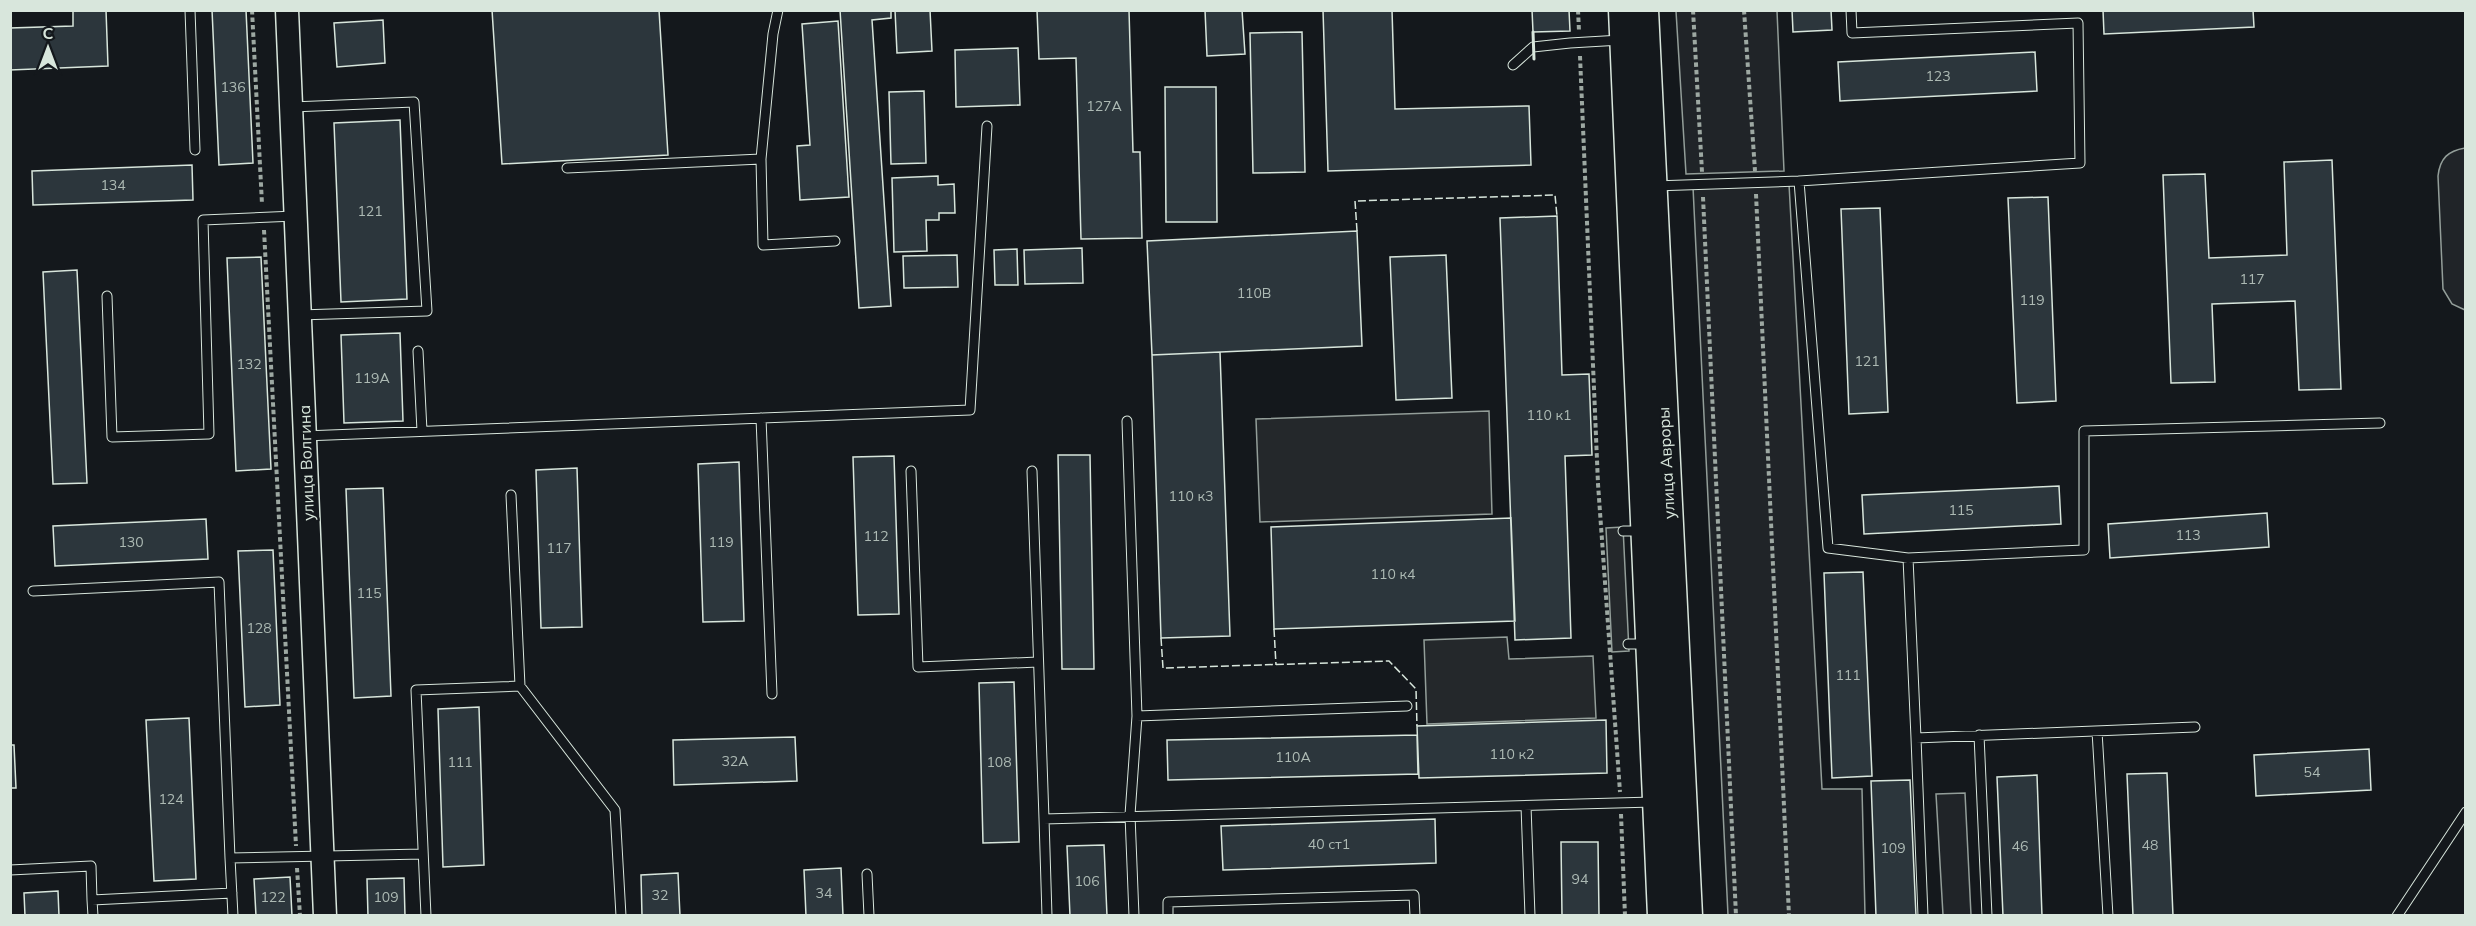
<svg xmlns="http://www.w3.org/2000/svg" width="2476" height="926" viewBox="0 0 2476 926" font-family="Mulish,sans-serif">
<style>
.green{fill:#202428;stroke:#939e99;stroke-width:1.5}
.parking{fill:#24282b;stroke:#939e99;stroke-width:1.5}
.building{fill:#2c363c;stroke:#d8e6dc;stroke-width:1.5}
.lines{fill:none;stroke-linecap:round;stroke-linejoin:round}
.service-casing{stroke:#d8e6dc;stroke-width:11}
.tertiary-casing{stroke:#d8e6dc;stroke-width:25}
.primary-casing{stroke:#d8e6dc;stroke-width:31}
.path{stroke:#9da8a2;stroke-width:4;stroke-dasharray:4.5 3;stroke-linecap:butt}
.service{stroke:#14181c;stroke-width:9}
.tertiary{stroke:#14181c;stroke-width:22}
.primary{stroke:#14181c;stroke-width:28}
.fence{stroke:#d8e6dc;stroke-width:1.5;stroke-dasharray:8 3;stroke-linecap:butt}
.wall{stroke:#d8e6dc;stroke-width:3}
.labels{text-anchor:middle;stroke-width:4.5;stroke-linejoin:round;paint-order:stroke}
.number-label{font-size:14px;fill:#adbab4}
.street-label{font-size:16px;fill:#d8e6dc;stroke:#14181c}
</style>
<rect width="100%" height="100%" fill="#14181c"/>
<path class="green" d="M1676,11H1777L1784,171L1686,174Z
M2465,148H2466L2465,310L2452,304L2443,289L2438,176C2440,158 2448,151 2465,148Z
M1789,184L1822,789H1862L1865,915H1728L1693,187Z
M1965,793L1971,915H1943L1936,794Z"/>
<path class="parking" d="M1489,411L1492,514L1260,522L1256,419Z
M1623,527L1629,651L1612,652L1606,528Z
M1507,637L1509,659L1593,656L1596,718L1427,724L1424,640Z"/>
<path class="building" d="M73,10H106L108,66L10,70V28L73,26Z
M212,10H246L253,163L219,165Z
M492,10H659L668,155L502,164Z
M840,10H891V18L872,20L891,306L859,308Z
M895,10H930L932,51L897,53Z
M1037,10H1129L1133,152H1140L1142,238L1081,239L1076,58L1039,59Z
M1205,10H1242L1245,54L1207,56Z
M1323,10H1392L1395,109L1529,106L1531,165L1328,171Z
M1532,10H1569L1570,31L1533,32Z
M1792,10H1831L1832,30L1793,32Z
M2103,10H2253L2254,27L2104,34Z
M383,20L385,63L337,67L334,23Z
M838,21L849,197L800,200L797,146L810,145L802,24Z
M1302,32L1305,172L1253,173L1250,33Z
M1018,48L1020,105L956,107L955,50Z
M2035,52L2037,91L1840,101L1838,62Z
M1165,87H1216L1217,222H1166Z
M924,91L926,163L891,164L889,92Z
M400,120L407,299L341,302L334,123Z
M2332,160L2341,389L2299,390L2295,301L2212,304L2215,382L2171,383L2163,175L2205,174L2209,258L2287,255L2284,162Z
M192,165L193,200L33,205L32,171Z
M938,176V185L954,184L955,213H939V220H926L927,251L894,252L892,178Z
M2048,197L2056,401L2017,403L2008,198Z
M1880,208L1888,412L1849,414L1841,209Z
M1557,216L1562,375L1589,374L1592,455L1565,456L1571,638L1515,640L1500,218Z
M1357,231L1362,346L1152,355L1147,241Z
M1082,248L1083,283L1025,284L1024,250Z
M1017,249L1018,285H995L994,250Z
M957,255L958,287L904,288L903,256Z
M1446,255L1452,398L1396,400L1390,257Z
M261,257L271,469L236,471L227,258Z
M77,270L87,483L53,484L43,272Z
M400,333L403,421L344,423L341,335Z
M1220,352L1230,636L1161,638L1152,355Z
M1058,455H1090L1094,669H1062Z
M894,456L899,614L858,615L853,457Z
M739,462L744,621L703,622L698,464Z
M577,468L582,627L541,628L536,470Z
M2059,486L2061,524L1864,534L1862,495Z
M383,488L391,696L354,698L346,489Z
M2267,513L2269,547L2110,558L2108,524Z
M1511,518L1515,621L1274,629L1271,527Z
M206,519L208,559L55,566L53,526Z
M273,550L280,705L245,707L238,551Z
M1863,572L1872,776L1832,778L1824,573Z
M1014,682L1019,842L983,843L979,683Z
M479,707L484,865L443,867L438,709Z
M189,718L196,879L154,881L146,720Z
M1606,720L1607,773L1419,778L1417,726Z
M1417,735L1418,774L1168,780L1167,740Z
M795,737L797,781L674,785L673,740Z
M10,745H14L16,788H10Z
M2369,749L2371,790L2256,796L2254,755Z
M2167,773L2173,916H2133L2127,774Z
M2037,775L2042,916H2003L1997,777Z
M1910,780L1916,916H1876L1871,781Z
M1435,819L1436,863L1223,870L1221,826Z
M1561,842H1598L1599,916H1562Z
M1104,845L1107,916H1070L1067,846Z
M841,868L843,916H806L804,870Z
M678,873L680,916H642L641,875Z
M290,877L292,916H256L254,879Z
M404,878L405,916H368L367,879Z
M58,891L59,916H25L24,893Z"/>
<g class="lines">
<defs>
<path id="service" d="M190,10L195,150
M1851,10L1852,33L2078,23L2080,163L1799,181L1828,548L1908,558L2084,550V431L2380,423
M1513,65L1533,47L1570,43L1621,40
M292,107L414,102L427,311L299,315
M761,159L763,245L835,241
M567,168L761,159L773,34L778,10
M1654,186L1799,181
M107,296L112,437L209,434L203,220L295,216
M418,351L422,431
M761,418L772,694
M1127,421L1137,716L1130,815L1134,916
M304,436L970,410L987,126
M911,471L918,667L1038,662
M1032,471L1044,819L1653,802
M511,495L520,686
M1623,531H1643
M1908,558L1916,738L2195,727
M33,591L219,582L230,858L423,854
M1628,644H1647
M1137,716L1407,706
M2097,731L2108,916
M1979,735L1987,916
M1916,738L1923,916
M1526,806L1530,916
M1044,819L1047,916
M230,858L233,916
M10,870L91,866L92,900L232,893
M867,874L869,916
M92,900L93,916
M426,916L416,690L520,686L615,810L621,916
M1168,916V902L1414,895L1415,916
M2397,916L2466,812"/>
<path id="tertiary" d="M287,10L325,916"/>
<path id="primary" d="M1623,10L1662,916
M1644,10L1688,916"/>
</defs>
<use href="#service" class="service-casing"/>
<use href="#tertiary" class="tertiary-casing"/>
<use href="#primary" class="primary-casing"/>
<path class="path" d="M252,10L262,204
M1578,10L1579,31
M1693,10L1702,172
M1744,10L1755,171
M1580,56L1598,484L1620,792
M1756,194L1789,916
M1703,197L1736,916
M264,230L296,846
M1621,814L1625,916
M297,868L300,916"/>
<use href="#service" class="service"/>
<use href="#tertiary" class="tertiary"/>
<use href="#primary" class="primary"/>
<path class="fence" d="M1357,231L1355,201L1555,195L1557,216
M1274,629L1276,665
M1161,638L1163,668L1389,661L1416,689L1417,726"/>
<path class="wall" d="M1533,32L1534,59"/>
</g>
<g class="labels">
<g class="number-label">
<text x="1938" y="81">123</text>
<text x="233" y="92">136</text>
<text x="1104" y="111">127А</text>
<text x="113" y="190">134</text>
<text x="370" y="216">121</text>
<text x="2252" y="284">117</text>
<text x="1254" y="298">110В</text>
<text x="2032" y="305">119</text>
<text x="1867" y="366">121</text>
<text x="249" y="369">132</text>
<text x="372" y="383">119А</text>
<text x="1549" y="420">110 к1</text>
<text x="1191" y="501">110 к3</text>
<text x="1961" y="515">115</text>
<text x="2188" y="540">113</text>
<text x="876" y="541">112</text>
<text x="131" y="547">130</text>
<text x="721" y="547">119</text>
<text x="559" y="553">117</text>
<text x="1393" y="579">110 к4</text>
<text x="369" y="598">115</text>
<text x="259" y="633">128</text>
<text x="1848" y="680">111</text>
<text x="1512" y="759">110 к2</text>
<text x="1293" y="762">110А</text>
<text x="735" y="766">32А</text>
<text x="460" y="767">111</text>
<text x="999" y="767">108</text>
<text x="2312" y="777">54</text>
<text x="171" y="804">124</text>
<text x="1329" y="849">40 ст1</text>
<text x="2150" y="850">48</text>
<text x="2020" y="851">46</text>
<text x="1893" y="853">109</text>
<text x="1580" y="884">94</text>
<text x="1087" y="886">106</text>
<text x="824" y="898">34</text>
<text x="660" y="900">32</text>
<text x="273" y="902">122</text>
<text x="386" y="902">109</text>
</g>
<g class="street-label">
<text transform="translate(306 463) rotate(-92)" y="6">улица Волгина</text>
<text transform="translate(1666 463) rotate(-93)" y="6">улица Авроры</text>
</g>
</g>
<rect width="2476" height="926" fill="none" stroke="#d8e6dc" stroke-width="24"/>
<g transform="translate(48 48)" stroke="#14181c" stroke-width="4.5" paint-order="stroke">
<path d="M0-4.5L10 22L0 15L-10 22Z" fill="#d8e6dc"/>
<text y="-9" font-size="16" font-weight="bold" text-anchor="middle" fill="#d8e6dc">С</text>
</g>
</svg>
